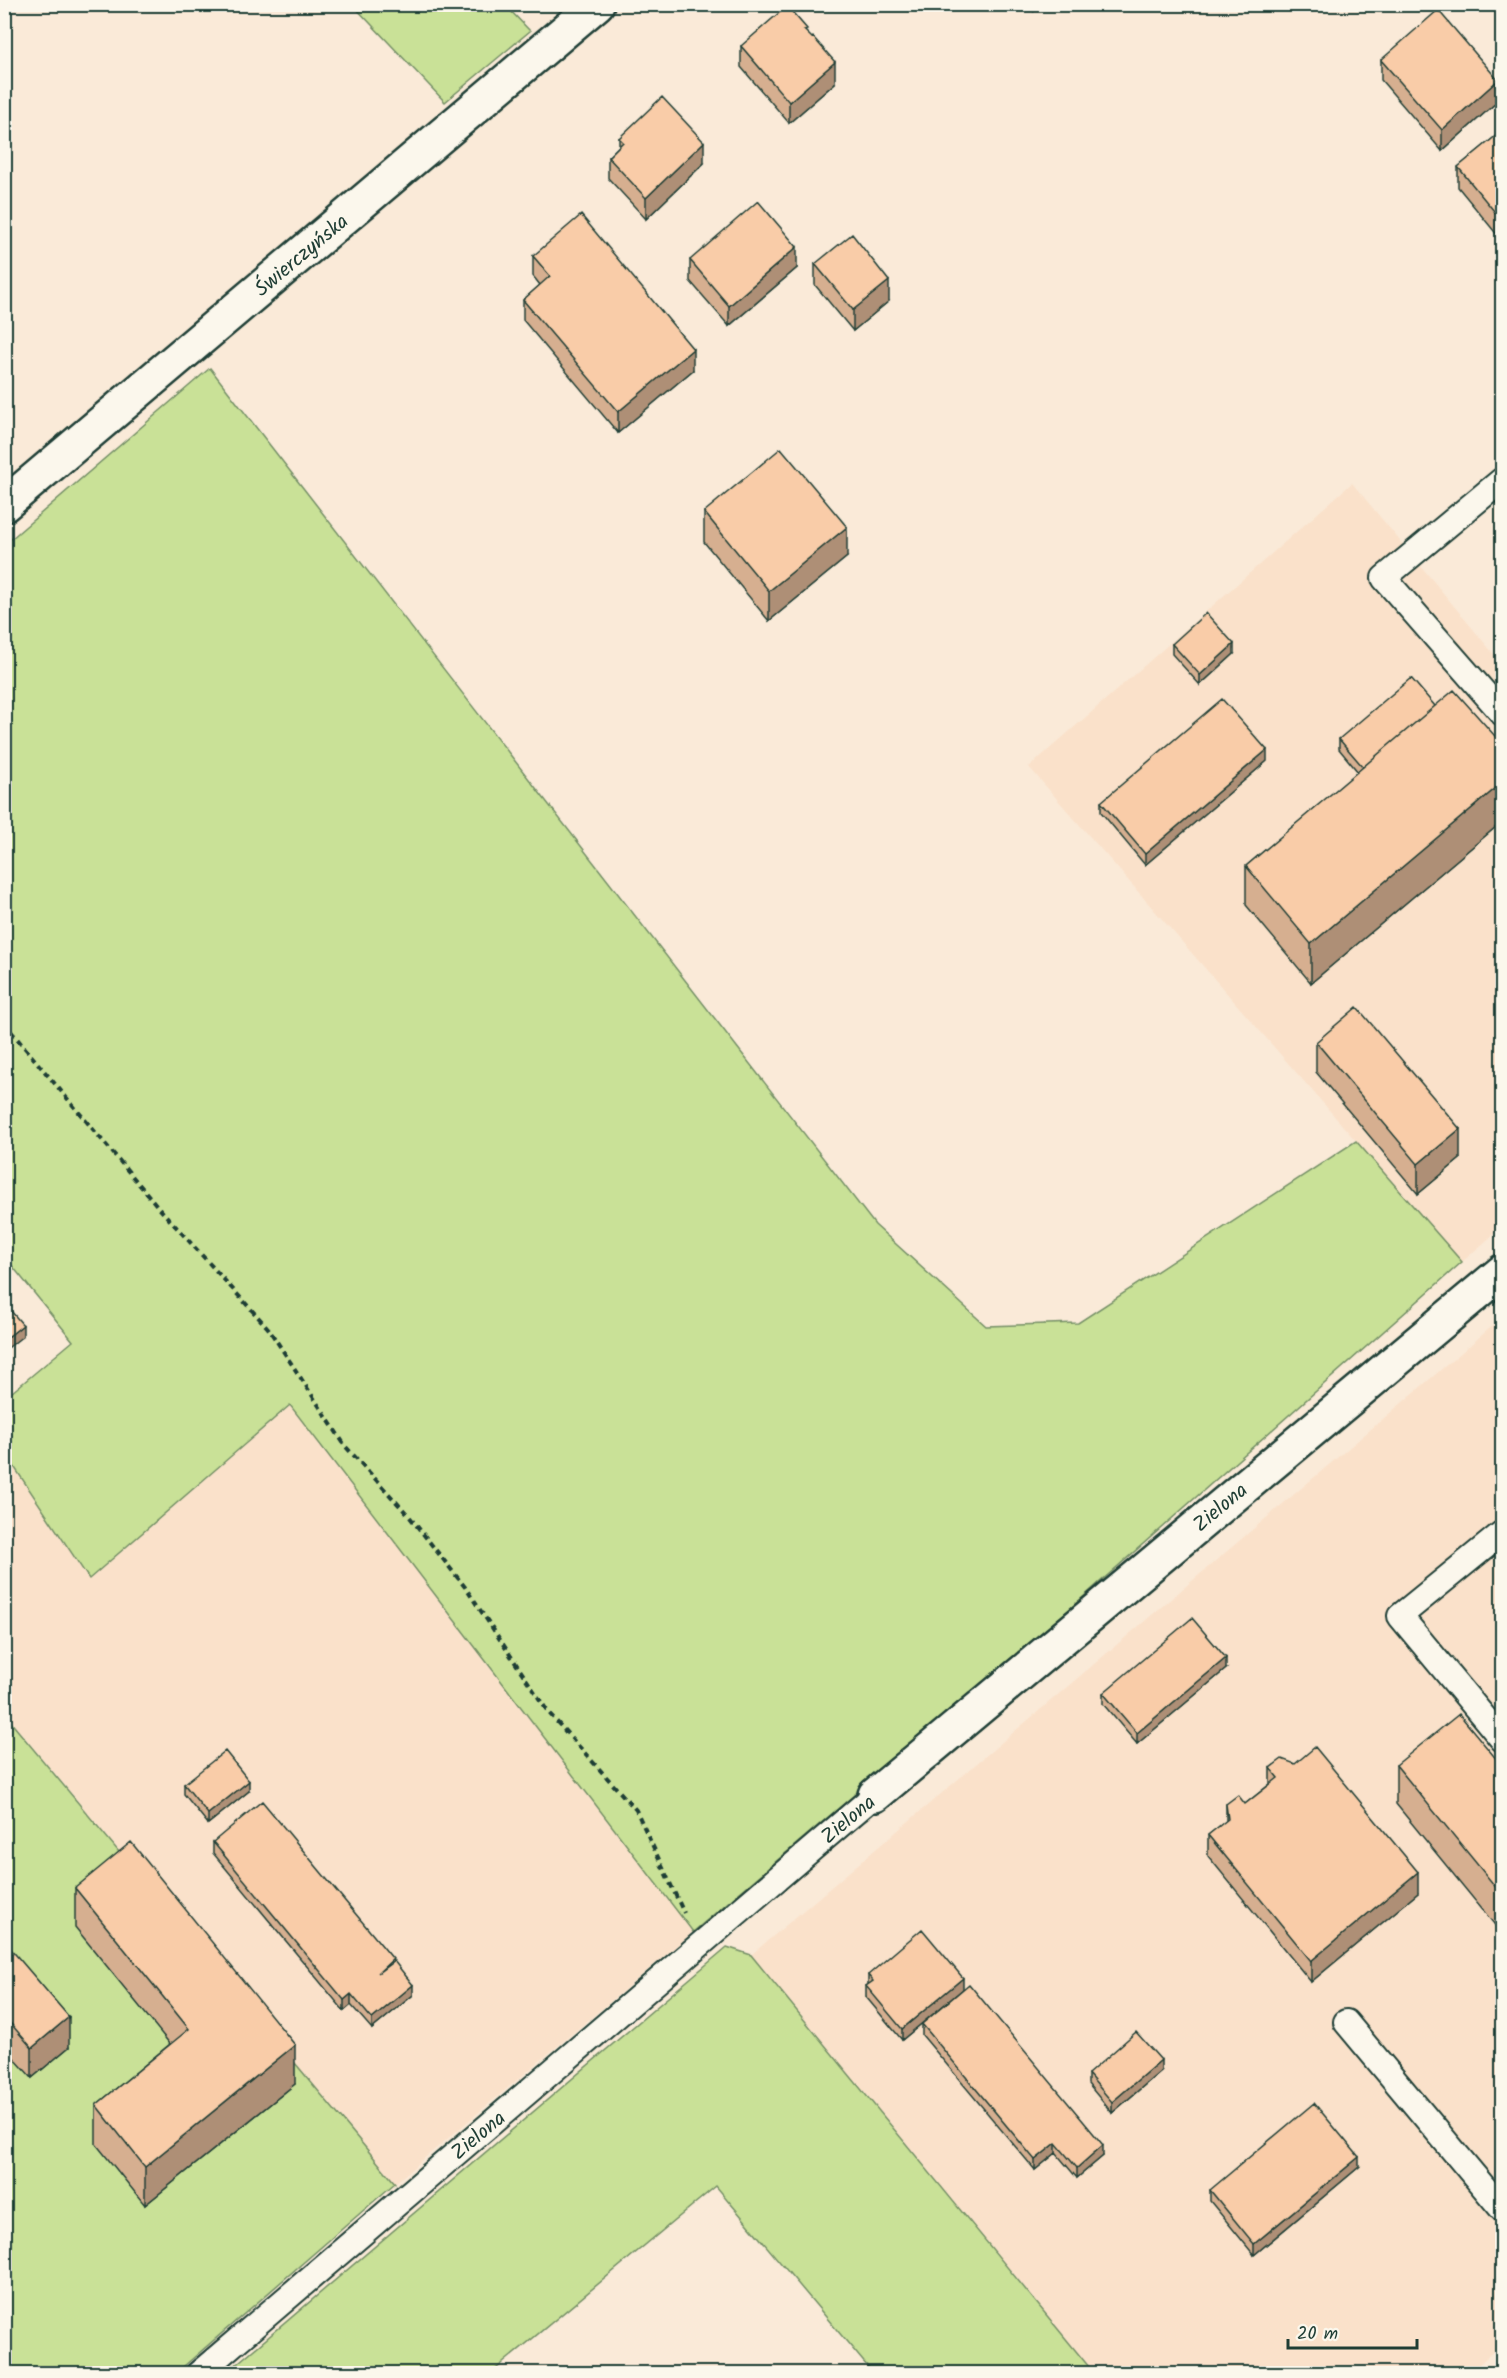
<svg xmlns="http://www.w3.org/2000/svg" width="1507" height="2378" viewBox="0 0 1507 2378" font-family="Kalam,sans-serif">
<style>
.built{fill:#fae1ca}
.green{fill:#c9e197;stroke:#748f66;stroke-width:1.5}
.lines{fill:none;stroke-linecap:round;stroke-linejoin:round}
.service-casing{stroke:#1f3d34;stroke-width:28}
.minor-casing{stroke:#1f3d34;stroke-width:38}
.path{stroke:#1f3d34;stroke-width:4;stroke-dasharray:6 4.5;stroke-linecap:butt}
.service{stroke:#fbf7ec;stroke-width:24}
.minor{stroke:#fbf7ec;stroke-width:33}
.wall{fill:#d6af90;stroke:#1f3d34;stroke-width:1.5}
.shaded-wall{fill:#ae8f76;stroke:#1f3d34;stroke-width:1.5}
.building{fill:#f9cca8;stroke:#1f3d34;stroke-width:1.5}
.labels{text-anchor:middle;stroke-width:4.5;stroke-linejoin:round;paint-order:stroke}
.street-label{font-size:21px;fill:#1f3d34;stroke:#fbf7ec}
</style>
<rect width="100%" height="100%" fill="#faead8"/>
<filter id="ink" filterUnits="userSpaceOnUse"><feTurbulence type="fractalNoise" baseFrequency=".0167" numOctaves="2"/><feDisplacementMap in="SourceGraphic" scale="12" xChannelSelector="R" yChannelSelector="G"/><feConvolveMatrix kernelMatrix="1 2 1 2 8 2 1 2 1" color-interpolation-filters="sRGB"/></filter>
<g filter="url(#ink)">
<path class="built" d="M1352,483L1502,664V1227L1462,1262L1029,767Z
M1502,1318V2344L1469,2373H1094L751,1955Z
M290,1405L693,1932L395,2183L5,1714L4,1453L89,1579Z"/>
<path class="green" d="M353,5H505L530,31L445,102Z
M210,368L875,1225L986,1326L1078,1323L1356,1141L1462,1262L987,1682L693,1932L290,1405L89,1579L5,1453V1398L73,1341L5,1257L4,545Z
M4,1714L395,2183L176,2373H5Z
M727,1947L751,1955L1094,2373H873L716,2186L491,2373H226Z"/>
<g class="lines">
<defs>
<path id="service" d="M1502,480L1384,578L1502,713
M1502,1533L1400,1616L1502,1739
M1346,2022L1502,2209
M198,2374L875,1795"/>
<path id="minor" d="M4,505L597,4
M875,1795L1502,1272"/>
</defs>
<use href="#service" class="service-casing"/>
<use href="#minor" class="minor-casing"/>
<path class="path" d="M4,1023L159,1208L268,1328L346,1447L409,1516L465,1587L548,1712L636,1810L684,1913"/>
<use href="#service" class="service"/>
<use href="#minor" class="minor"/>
</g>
<path class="wall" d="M1029,4H1041L1034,11Z
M741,46L835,83L789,123L741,67Z
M1381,60L1498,101L1442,151L1381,80Z
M1503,130V242L1458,187V167Z
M619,138L704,163L646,219L608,178V157L619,146Z
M533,256L693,370L618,433L523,320V300L540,285L533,276Z
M690,260L797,268L729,326L690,281Z
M815,264L889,301L853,331L815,285Z
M704,512L847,557L769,621L704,542Z
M1172,644L1234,654L1200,685L1172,654Z
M1435,706L1503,745V821L1311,983L1246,905V866L1358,772L1339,749V739Z
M1267,761L1145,865L1101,812V802Z
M1316,1042L1460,1159L1418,1194L1316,1072Z
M1226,1669L1137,1744L1103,1704V1693Z
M1396,1765L1503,1767V1935L1396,1804Z
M1270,1768L1418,1893L1311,1982L1208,1856V1835L1226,1821V1804H1245L1270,1784Z
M184,1784L249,1791L208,1824L184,1794Z
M213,1842L393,1961L413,1995L372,2029L351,2005L344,2011L213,1853Z
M75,1888L295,2084L145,2205L96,2144V2105L170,2044L75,1927Z
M4,1941L69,2047L32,2078L4,2047Z
M868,1975L963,1989L902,2040L866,1997V1986L868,1985Z
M922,2024L1103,2156L1077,2178L1056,2153L1035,2170L922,2035Z
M1161,2071L1112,2113L1088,2084V2074Z
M1359,2167L1254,2255L1210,2201V2190Z"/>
<path class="shaded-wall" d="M1034,4H1041L1034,11Z
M835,62V83L789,123V102Z
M1498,80V101L1442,151V130Z
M704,142V163L646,219V198Z
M797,247V268L729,326V306Z
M889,281V301L853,331V310Z
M693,349V370L618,433V412Z
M847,527V557L769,621V591Z
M1234,644V654L1200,685V675Z
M1267,750V761L1145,865V854Z
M1503,782V821L1311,983V944Z
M1460,1129V1159L1418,1194V1164Z
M23,1325V1336L4,1351V1340Z
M1226,1658V1669L1137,1744V1733Z
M249,1781V1791L208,1824V1814Z
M1418,1872V1893L1311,1982V1961Z
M963,1978V1989L902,2040V2029Z
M413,1985V1995L372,2029V2019Z
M351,1994V2005L344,2011V2000Z
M69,2017V2047L32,2078V2048Z
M295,2045V2084L145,2205V2167Z
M1161,2060V2071L1112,2113V2102Z
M1056,2143V2153L1035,2170V2160Z
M1103,2145V2156L1077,2178V2168Z
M1359,2157V2167L1254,2255V2244Z"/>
<path class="building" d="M787,6L807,29L804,30L812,38L813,37L835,62L789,102L741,46Z
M1438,10L1498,80L1442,130L1381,60Z
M662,97L704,142L646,198L608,157L623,142L619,138Z
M1503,130V222L1458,167Z
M758,201L797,247L729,306L690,260Z
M581,215L693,349L618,412L523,300L550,276L533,256Z
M852,234L889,281L853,310L815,264Z
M781,448L847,527L769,591L704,512Z
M1206,613L1234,644L1200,675L1172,644Z
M1411,678L1435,706L1363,767L1339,739Z
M1454,690L1503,745V782L1311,944L1246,866Z
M1222,699L1267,750L1145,854L1101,802Z
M1357,1007L1460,1129L1418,1164L1316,1042Z
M4,1303L23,1325L4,1340Z
M1192,1618L1226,1658L1137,1733L1103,1693Z
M1459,1714L1503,1767V1896L1396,1765Z
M1315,1747L1418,1872L1311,1961L1208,1835L1228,1819L1226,1804L1238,1795L1245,1804L1278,1778L1270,1768L1282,1759L1295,1764Z
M225,1751L249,1781L208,1814L184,1784Z
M262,1801L393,1959L378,1973L394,1961L413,1985L372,2019L351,1994L344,2000L213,1842Z
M131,1842L295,2045L145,2167L96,2105L189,2029L75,1888Z
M922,1929L963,1978L902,2029L866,1986L873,1981L868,1975Z
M4,1941L69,2017L32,2048L4,2016Z
M969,1984L1103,2145L1077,2168L1056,2143L1035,2160L922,2024Z
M1136,2032L1161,2060L1112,2102L1088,2074Z
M1314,2103L1359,2157L1254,2244L1210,2190Z"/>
</g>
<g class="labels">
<g class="street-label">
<text transform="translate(301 255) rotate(-40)" y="7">Świerczyńska</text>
<text transform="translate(1220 1507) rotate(-40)" y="7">Zielona</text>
<text transform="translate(848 1819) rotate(-40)" y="7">Zielona</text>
<text transform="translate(478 2135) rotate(-40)" y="7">Zielona</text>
</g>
</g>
<rect width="1507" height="2378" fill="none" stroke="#fbf7ec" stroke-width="24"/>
<rect x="12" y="12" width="1483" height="2354" fill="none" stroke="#1f3d34" stroke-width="2" filter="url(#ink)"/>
<path d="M1288 2339v9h129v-9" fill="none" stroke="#1f3d34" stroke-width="3"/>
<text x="1297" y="2339" font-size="18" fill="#1f3d34" stroke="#fbf7ec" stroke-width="4.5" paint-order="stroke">20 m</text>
</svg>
